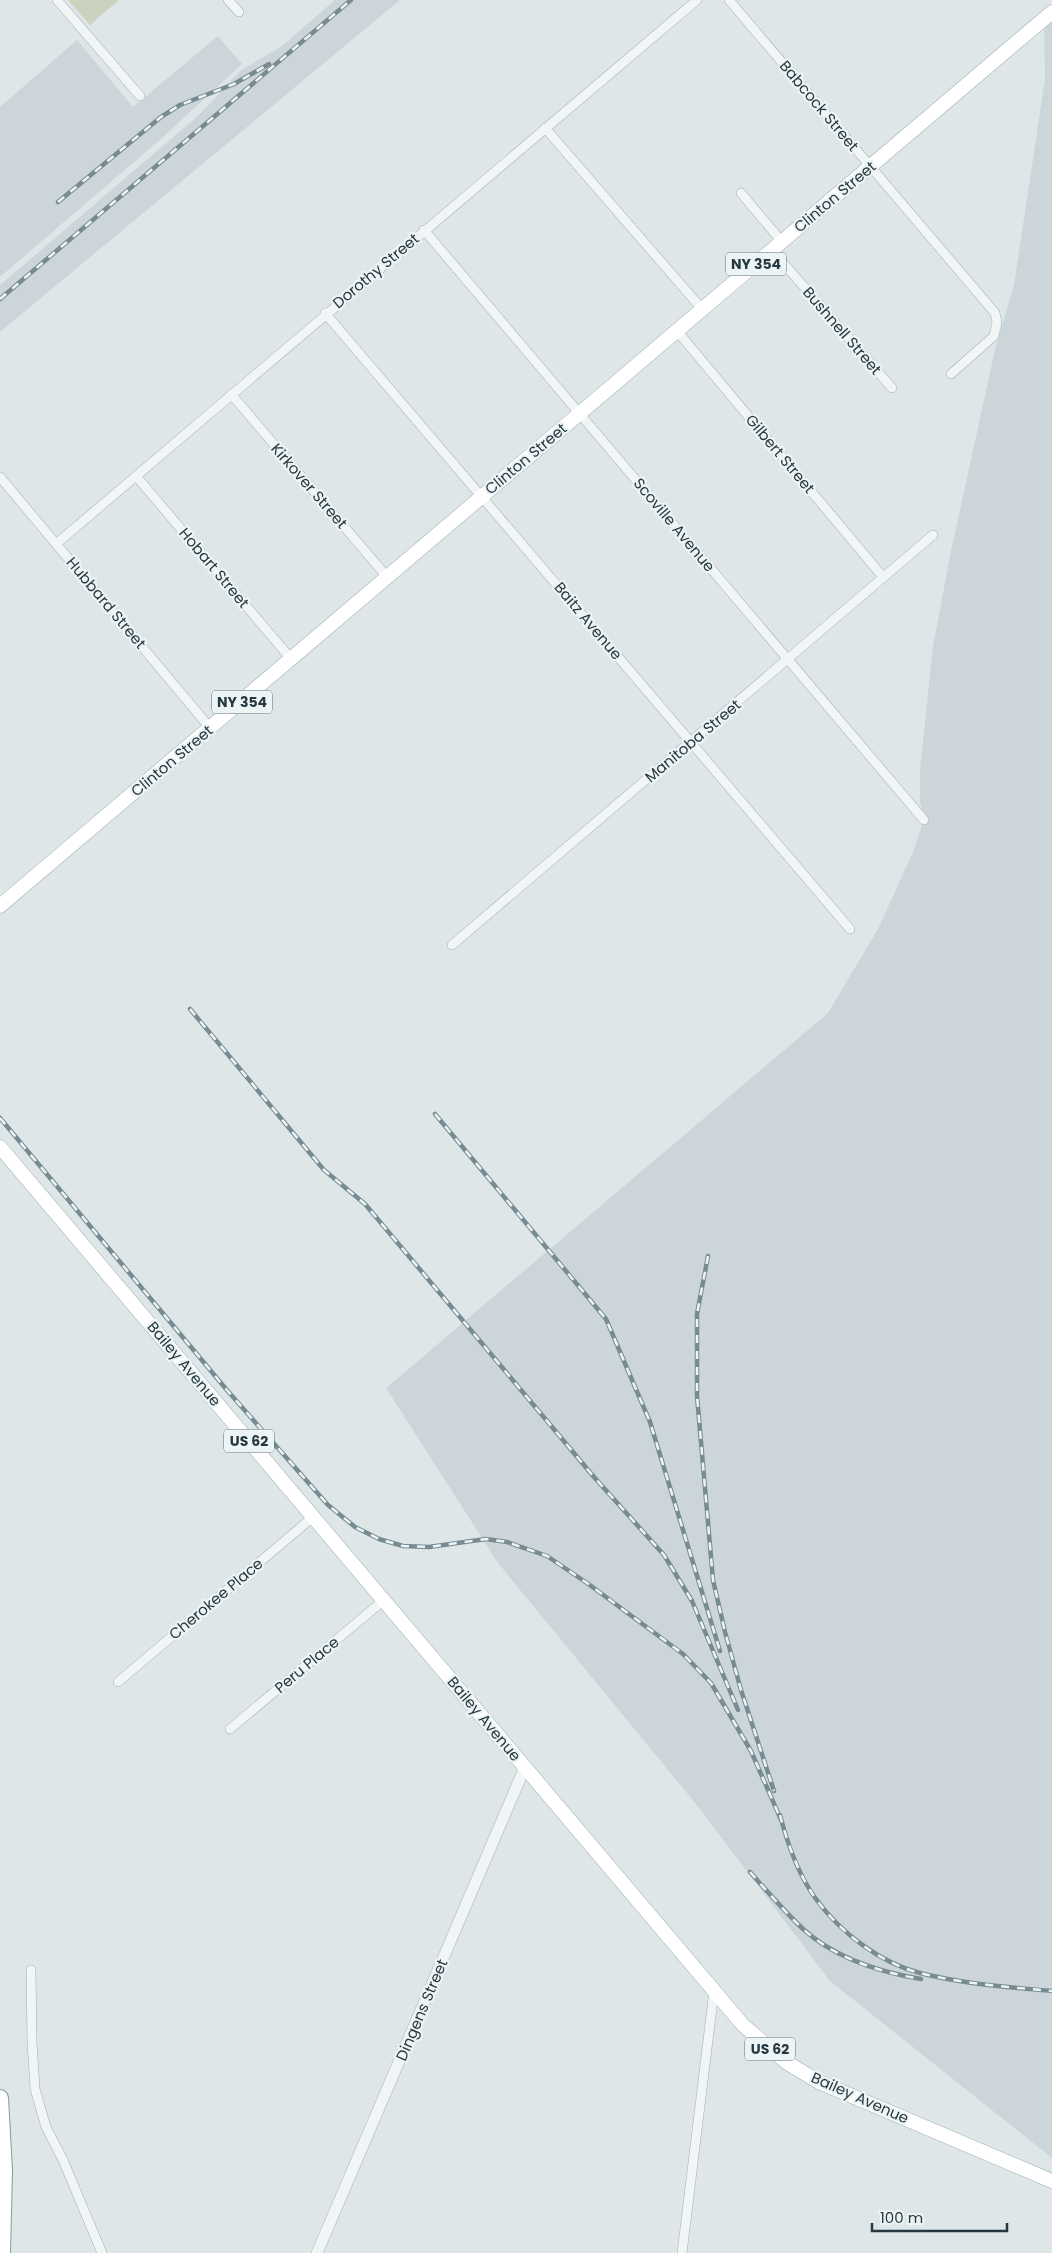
<svg xmlns="http://www.w3.org/2000/svg" width="1052" height="2253" viewBox="0 0 1052 2253" font-family="Poppins,sans-serif">
<style>
.built{fill:#ccd6da}
.green{fill:#cbd3bf}
.lines{fill:none;stroke-linecap:round;stroke-linejoin:round}
.minor-casing{stroke:#a3afb2;stroke-width:10}
.tertiary-casing{stroke:#a3afb2;stroke-width:12}
.primary-casing{stroke:#9dafb5;stroke-width:15}
.motorway-casing{stroke:#8599a0;stroke-width:18}
.minor{stroke:#f1f5f6;stroke-width:9}
.tertiary{stroke:#f1f5f6;stroke-width:11}
.primary{stroke:#fff;stroke-width:14}
.motorway{stroke:#fff;stroke-width:16}
.rail-casing{stroke:#778b93;stroke-width:4.5}
.rail{stroke:#edf4f6;stroke-width:2.5;stroke-dasharray:8;stroke-linecap:butt}
.labels{text-anchor:middle;stroke-width:4.5;stroke-linejoin:round;paint-order:stroke}
.shield{fill:#edf4f6;stroke:#627177;stroke-width:1}
.shield-label{font-size:14px;font-weight:bold;fill:#263940}
.street-label{font-size:15px;fill:#263940;stroke:#edf4f6}
</style>
<rect width="100%" height="100%" fill="#dee6e8"/>
<path class="built" d="M335,0H400L0,332V285L198,116L240,71L282,46Z
M1052,12V2158L830,1981L696,1804L498,1563L386,1388L828,1013L878,929L913,852L924,820L920,802V770L933,646L951,551L995,350L1014,285L1045,79L1044,18Z
M218,36L242,64L162,138L0,277V107L77,40L133,107Z"/>
<path class="green" d="M68,0H119L90,25Z"/>
<g class="lines">
<defs>
<path id="minor" d="M57,0L140,96
M228,0L239,12
M729,0L995,313L997,322L994,336L951,374
M545,128L702,309
M741,193L782,242
M424,230L924,820
M772,250L892,388
M325,313L850,929
M677,331L883,577
M231,394L388,578
M136,476L292,660
M0,477L211,729
M56,544L697,0
M452,945L933,535
M118,1682L313,1517
M230,1729L384,1600
M31,1970L32,2042L35,2089L46,2127L63,2160L102,2253
M682,2253L714,1991"/>
<path id="tertiary" d="M317,2253L525,1767"/>
<path id="primary" d="M0,906L1052,12
M0,1147L743,2025L786,2062L819,2082L1052,2181"/>
<path id="motorway" d="M0,2098L4,2171L2,2253"/>
</defs>
<use href="#minor" class="minor-casing"/>
<use href="#tertiary" class="tertiary-casing"/>
<use href="#primary" class="primary-casing"/>
<use href="#motorway" class="motorway-casing"/>
<use href="#minor" class="minor"/>
<use href="#tertiary" class="tertiary"/>
<use href="#primary" class="primary"/>
<use href="#motorway" class="motorway"/>
<defs>
<path id="rail" d="M58,202L161,117L180,105L234,84L269,64
M0,299L351,0
M190,1009L324,1170L365,1204L594,1477L664,1555L692,1601L738,1710
M435,1114L606,1319L650,1422L720,1651
M0,1118L226,1389L328,1505L355,1527L379,1539L403,1546L429,1547L486,1539L507,1542L547,1556L587,1583L683,1654L711,1683L751,1751L782,1822
M708,1256L697,1314V1396L713,1580L725,1632L741,1690L774,1791
M780,1815C787,1842 799,1876 816,1899C840,1932 880,1963 920,1973C963,1984 1008,1987 1052,1991
M750,1872C767,1891 784,1911 803,1929C835,1958 879,1972 921,1979"/>
</defs>
<use href="#rail" class="rail-casing"/>
<use href="#rail" class="rail"/>
</g>
<g class="labels">
<g class="shield">
<rect x="726" y="252.5" width="60" height="23" rx="4"/>
<rect x="212" y="690.5" width="60" height="23" rx="4"/>
<rect x="224" y="1429.5" width="50" height="23" rx="4"/>
<rect x="745" y="2037.5" width="50" height="23" rx="4"/>
</g>
<g class="shield-label">
<text x="756" y="269">NY 354</text>
<text x="242" y="707">NY 354</text>
<text x="249" y="1446">US 62</text>
<text x="770" y="2054">US 62</text>
</g>
<g class="street-label">
<text transform="translate(819 106) rotate(50)" y="5">Babcock Street</text>
<text transform="translate(835 197) rotate(-40)" y="5">Clinton Street</text>
<text transform="translate(376 271) rotate(-40)" y="5">Dorothy Street</text>
<text transform="translate(842 331) rotate(49)" y="5">Bushnell Street</text>
<text transform="translate(780 454) rotate(50)" y="5">Gilbert Street</text>
<text transform="translate(526 459) rotate(-40)" y="5">Clinton Street</text>
<text transform="translate(309 486) rotate(49)" y="5">Kirkover Street</text>
<text transform="translate(674 525) rotate(50)" y="5">Scoville Avenue</text>
<text transform="translate(214 568) rotate(50)" y="5">Hobart Street</text>
<text transform="translate(106 603) rotate(50)" y="5">Hubbard Street</text>
<text transform="translate(588 621) rotate(50)" y="5">Baitz Avenue</text>
<text transform="translate(693 741) rotate(-40)" y="5">Manitoba Street</text>
<text transform="translate(172 761) rotate(-40)" y="5">Clinton Street</text>
<text transform="translate(184 1364) rotate(50)" y="5">Bailey Avenue</text>
<text transform="translate(216 1599) rotate(-40)" y="5">Cherokee Place</text>
<text transform="translate(307 1665) rotate(-40)" y="5">Peru Place</text>
<text transform="translate(484 1719) rotate(50)" y="5">Bailey Avenue</text>
<text transform="translate(422 2010) rotate(-67)" y="5">Dingens Street</text>
<text transform="translate(860 2098) rotate(24)" y="5">Bailey Avenue</text>
</g>
</g>
<path d="M872 2223v8h135v-8" fill="none" stroke="#263940" stroke-width="2.5"/>
<text x="880" y="2223" font-size="15" fill="#263940" stroke="#edf4f6" stroke-width="4" paint-order="stroke">100 m</text>
</svg>
